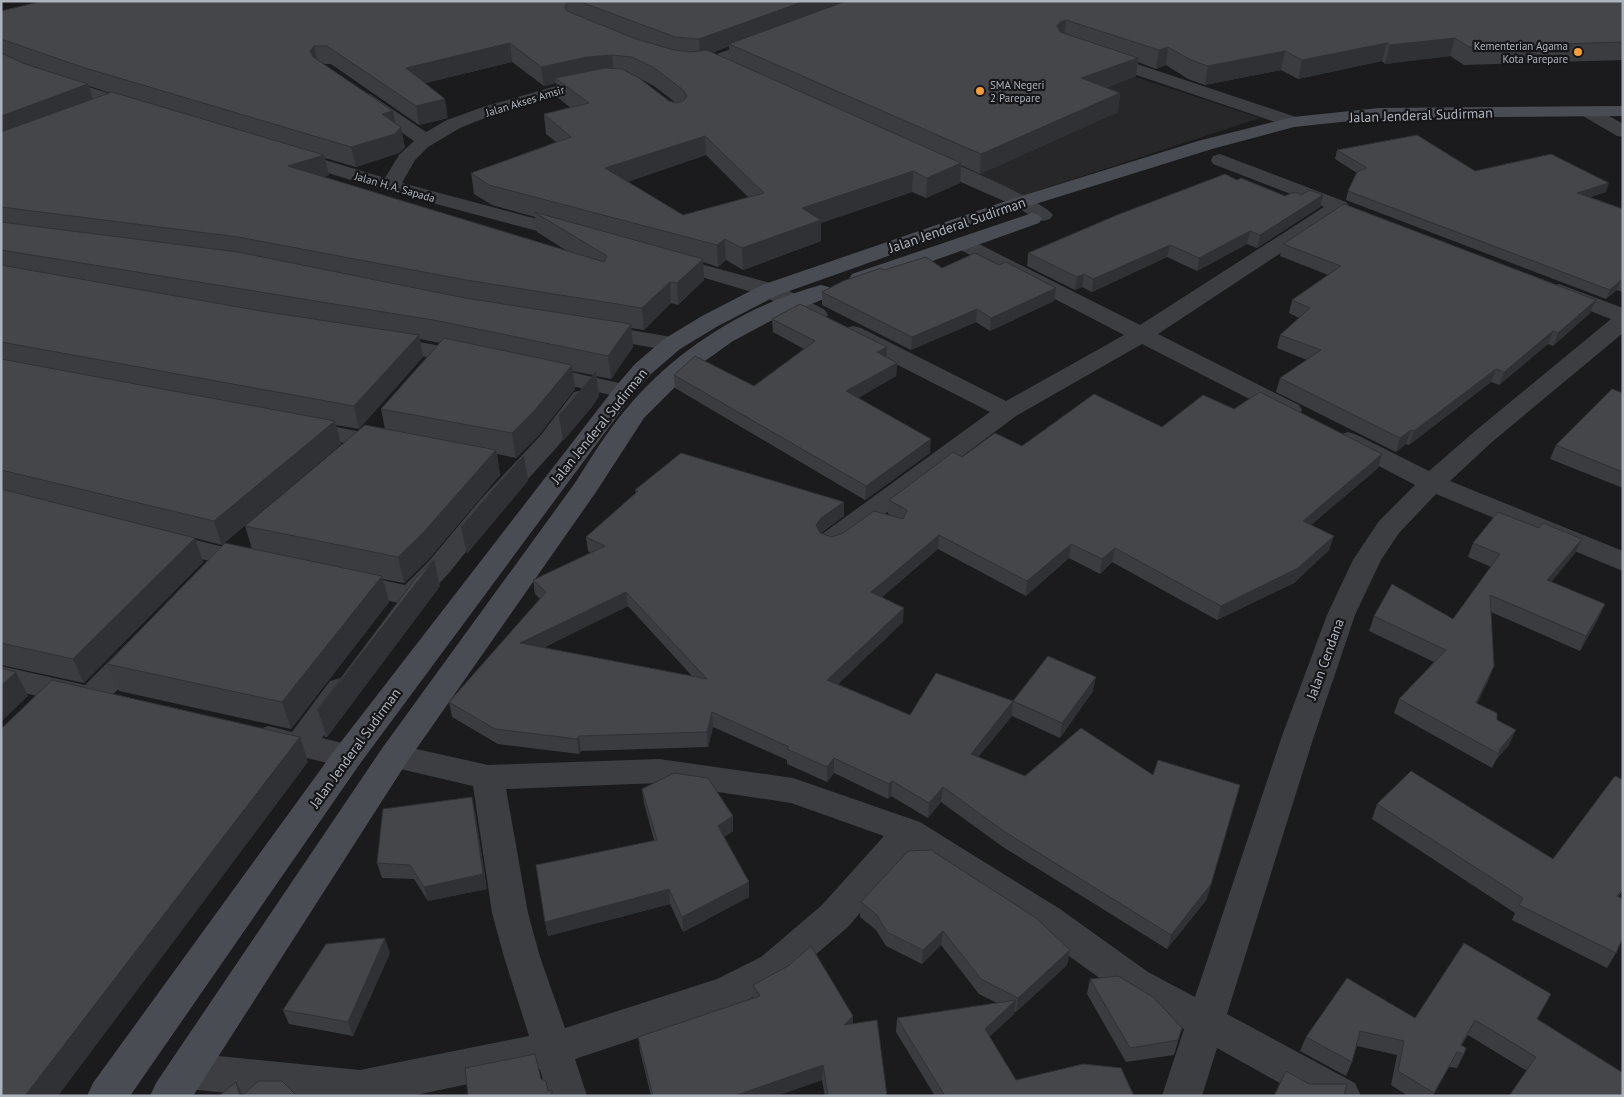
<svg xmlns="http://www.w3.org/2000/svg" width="1624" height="1097" viewBox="0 0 1624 1097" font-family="'PT Sans',sans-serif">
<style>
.built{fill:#27272a}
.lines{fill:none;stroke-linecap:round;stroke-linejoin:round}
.minor{fill:#3c3e42;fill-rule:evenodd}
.secondary{fill:#494d53;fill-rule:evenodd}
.wall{fill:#3b3c40;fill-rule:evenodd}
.shaded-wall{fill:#303134}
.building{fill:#45464a;stroke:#303134;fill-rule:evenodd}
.poi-dot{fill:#f99d37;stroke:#161618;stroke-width:2}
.labels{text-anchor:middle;stroke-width:4.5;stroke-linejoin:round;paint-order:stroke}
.far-poi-label{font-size:11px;fill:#adb4bd;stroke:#161618;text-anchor:end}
.far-street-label{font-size:11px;fill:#adb4bd;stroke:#161618}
.street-label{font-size:14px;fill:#adb4bd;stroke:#161618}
</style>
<rect width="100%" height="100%" fill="#1b1b1d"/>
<path class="built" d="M905,1L1260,118L1022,196L721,63Z"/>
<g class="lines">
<path class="minor" d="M766,37L772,39L774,42L772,45C745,55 710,75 681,68L679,64L681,60L708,57Z
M1101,52L1299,118L1302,122L1299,126L1293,127L1287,126L1095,61L1093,57L1095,53Z
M1,55L44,73L140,103L143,107L140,111L134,112L32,81L1,66Z
M591,76L597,77L600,81L597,85L495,114L460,128L428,147L415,160L402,183L578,230L581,234L578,238L571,240L384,190L285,160L283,156L285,152L292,150L385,178L399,155L414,141L358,102L355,98L358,94L364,93L370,94L426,132L447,120L483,107Z
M1589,107L1595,108L1623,124V137L1617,136L1583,116L1580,112L1583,108Z
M927,154C947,159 1044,201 1053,215L1050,219L1043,221L1036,219L1015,206L920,164L918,160L920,156Z
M1220,154L1346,202L1349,206L1346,210L1158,334L1299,405L1302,410L1299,415L1290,417L1281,415L1142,344L1016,416L842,546L832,549L822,546L818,540L822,534L990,412L845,338L842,333L845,328L853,326L861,328L1006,401L1124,335L955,247L952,243L955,239L962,237L969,239L1140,325L1324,207L1213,164L1211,160L1213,156Z
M668,255L778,285L825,310L828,315L825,320L817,322L809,320L762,295L661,265L657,261L661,257Z
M1559,284L1623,308V333L1492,442L1450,481L1623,551V571L1436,494L1399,533L1381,560L1355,615L1314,736L1227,1014L1355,1083L1361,1096H1303L1217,1048L1202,1096H1162L1184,1029L1122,994L1034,931L912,851L848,927L787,979L740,1004L575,1059L587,1096H547L540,1069L411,1096H256L188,1089L174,1084L168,1071L174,1058L188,1053L360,1070L529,1036L504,957L492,913L473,786L383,765L378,756L383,747L394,744L488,765L659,759L793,778L920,822L1060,909L1148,972L1195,997L1282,736L1327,615L1353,560L1379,521L1415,485L1339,445L1335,440L1339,435L1348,432L1357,435L1429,471L1474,432L1611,319L1551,296L1548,291L1551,286ZM659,783L791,803L884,836L822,905L761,957L717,979L565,1028L540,957L528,913L506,789Z
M595,324L672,337L680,339L683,344L680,349L672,351L587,336L584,331L587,326Z
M386,336L469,351L477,353L481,358L477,363L469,365L378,348L375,343L378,338Z
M562,370L632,386L636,391L632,396L624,398L554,382L550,377L554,372Z
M583,390L592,392L595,397L592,402L558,446L498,512L449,573L421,603L411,606L339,589L335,582L339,575L349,573L405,585L429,561L480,500L540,436L574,392Z
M302,420L396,439L400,444L396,449L387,452L293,432L290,427L293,422Z
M163,532L260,556L264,562L260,568L250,571L153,547L149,541L153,535Z
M138,640L149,643L153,650L149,657L103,705L92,708L1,688V666L85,685L127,643Z
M341,678L352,681L356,689L322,738L359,747L364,756L359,765L348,768L257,746L252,738L257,730L268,726L292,732L330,681Z"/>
<path class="secondary" d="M1623,106V116L1379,118L1294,127L1212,149L1029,206L778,295L718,326L680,349L651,374L632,396L359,765L130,1096H87L93,1083L337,747L616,386L635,364L664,339L702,316L762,285L1015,198L1198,141L1293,117L1379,108Z
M1032,213L1039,215L1042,219L1039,223L868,284L860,285L852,284L849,279L852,274Z
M821,285L829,287L832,292L829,297L778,317L733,341L691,371L644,418L596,492L405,765L193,1096H150L156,1083L383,747L575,483C591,458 607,431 627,408C675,350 748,304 821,285Z"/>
</g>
<path class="wall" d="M43,1H1623V60L1464,65L1450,56L1385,64L1382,61L1298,79L1281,70L1205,85L1188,79L1166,65L1156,69L1138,62L1136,76L1105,88L1120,93L1118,112L980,174L961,165L960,183L926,198L912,192L821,223V241L743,270L726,260L718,267L703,262L704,280L678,305L671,303L644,330L631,328L633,347L611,379L596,376L599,396L591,408L563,441L593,375L572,371L575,389L539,435L516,458L497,454L500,475L428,560L404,583L383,579L389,602L291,729L119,691L107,664L252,549L245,526L385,429L381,409L440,343L420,339L423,357L359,429L336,425L341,444L222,545L195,538L203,562L84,683L1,665V11ZM729,46L730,61L712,53ZM15,60L47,71L25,64ZM512,62L544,86L556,83L557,97L571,108L544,114L546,134L556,142L471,173L474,194L492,205L535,217L537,232L567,251L324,177L329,175L325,158L356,167L399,153L405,147L396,124L393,111L324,64H331L419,125L448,118L425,83ZM639,78L654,86L675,102L669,101ZM89,86L110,93L93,99ZM706,155L748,197L683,215L627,182Z
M1337,150L1475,171L1606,192L1590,197L1623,209V292L1617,290L1606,299L1346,200L1348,191L1357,173L1335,159Z
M1237,180L1285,196L1301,195H1323L1320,207L1257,248L1247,244L1197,271L1167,257L1092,292L1082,287L1075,290L1027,266L1028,253Z
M1283,244L1590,313L1553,346L1548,344L1499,385L1491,382L1409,445L1406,444L1396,452L1276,392L1280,378L1307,360L1277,348L1280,335L1299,318L1289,313L1292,300L1328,275L1280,256Z
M999,265L1056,288L1054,301L990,331L976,322L911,350L822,305V292L884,270L942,268Z
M772,319L886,357L897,363L896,376L858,398L930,453L865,500L675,388L674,375L754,386L804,349L773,332Z
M1623,393V488L1550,459L1556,445Z
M1234,409L1382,454L1378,468L1311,525L1329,550L1294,583L1217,620L1112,562L1100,574L1069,558L1026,596L938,549L882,597L903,622L838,684L910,715L1093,691L1060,738L1012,716L978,757L1207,899L1167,949L1003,847L941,802L928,818L891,796L888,799L834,773L827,782L787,764V760L713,727L708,747L581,751L579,754L498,744L452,717L449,702L540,599L535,594L533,580L591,553L588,551L586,537L636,493L635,490L844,516L821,533L832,537L843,533L892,516L888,514L889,500L962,457L1022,446L1162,427ZM628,606L692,676L543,648Z
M1539,528L1582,539L1575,553L1551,582L1598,619L1580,651L1491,612L1488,681L1477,703L1497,720L1509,745L1496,760L1492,768L1394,713L1399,699L1434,662L1369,631L1374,616L1453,619L1491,567L1468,557L1473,543Z
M434,560L440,586L327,737H325L317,710Z
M1623,780V890L1618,897L1616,953L1607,968L1512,920L1515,913L1372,819L1377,804L1553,859Z
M642,789L733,816V831L724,837L749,882V897L683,932L670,904L548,936L545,922L654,840L644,803Z
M475,812L487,889L428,901L414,879L382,878L377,863Z
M861,902L1070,950L1067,965L1016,1012H1014V1014L989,1037L1016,1080L1134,1096H935L896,1032L897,1018L997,1003L979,994L941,945L922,964L886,946L876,930L860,917Z
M390,953L353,1036L289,1024L283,1010Z
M1090,979L1182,1028L1174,1055L1126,1062L1087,994Z
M753,985L853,1016V1024L887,1096H825L822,1080L776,1096H651L640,1051L638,1037L753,998Z
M1415,1018L1537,1019L1623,1073L1527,1071L1468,1035L1461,1046L1464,1054L1457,1068L1449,1067L1433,1096H1408L1391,1085L1397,1055L1357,1046L1352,1062L1346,1076L1300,1051L1306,1037Z"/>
<path class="shaded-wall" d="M805,1H854L729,44V46L700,57L699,39Z
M1066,20L1064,38L1057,26L1060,22Z
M1455,38L1450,56L1385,64L1390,45Z
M510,43L512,62L410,87L406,68Z
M1387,43L1382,61L1298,79L1302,60Z
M314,46L318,64L314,69L310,51Z
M1168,47L1166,65L1156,69L1159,50Z
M1285,51L1281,70L1205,85L1208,66Z
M612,55L614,73L555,78L556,83L544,86L541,67L587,57Z
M1138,58L1136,76L1078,97L1081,78Z
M88,84L94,103L1,138V116Z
M1120,93L1118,112L980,174L981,154Z
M445,99L448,118L419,125L416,106Z
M393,111L397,131L382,114Z
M401,127L405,147L399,153L356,167L351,147Z
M705,136L706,155L607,189L605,168Z
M324,155L329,175L293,186L288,166Z
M961,163L960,183L926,198L927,178Z
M913,171L912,192L821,223V241L743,270L742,248L802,208Z
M1609,183L1606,192L1573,202L1577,193Z
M1323,195L1320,207L1257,248L1260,235Z
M1250,231L1247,244L1197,271L1199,258Z
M725,239L726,260L718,267L717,245Z
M1170,245L1167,257L1092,292L1093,279Z
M703,259L704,280L678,305L677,283Z
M1084,274L1082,287L1075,290L1077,277Z
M1621,280L1617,290L1606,299L1610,290Z
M670,282L671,303L644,330L642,308Z
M1056,288L1054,301L990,331L991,318Z
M1596,300L1590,313L1553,346L1558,333Z
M977,309L976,322L911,350L912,337Z
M631,324L633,347L611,379L608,356Z
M1553,331L1548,344L1499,385L1504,372Z
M419,335L423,357L359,429L354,406Z
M887,347L886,361L877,352Z
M897,363L896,376L846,405V391Z
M572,365L575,389L539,435L516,458L512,433Z
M1496,369L1491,382L1409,445L1414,431Z
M596,372L599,396L591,408L563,441L559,416Z
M335,421L341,444L222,545L214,521Z
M1411,430L1406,444L1396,452L1400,438Z
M931,439L930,453L865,500L866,486Z
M496,450L500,475L428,560L404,583L398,557Z
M1382,454L1378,468L1299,535L1303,521Z
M524,456L528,481L467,554L461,528Z
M844,502V516L821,532L816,539V525L821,518Z
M939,535L938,549L871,606V592Z
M1334,536L1329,550L1294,583L1217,620L1221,606Z
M195,538L203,562L84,683L73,659Z
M1582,539L1575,553L1541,595L1547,580Z
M1071,544L1069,558L1026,596L1027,581Z
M1115,548L1112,562L1100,574L1102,559Z
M434,560L440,586L327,737L318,710Z
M382,576L389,602L291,729L282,702Z
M626,592L628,606L522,658L520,643Z
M1605,604L1598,619L1580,651L1586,636Z
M904,608L903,622L827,695V680Z
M1494,666L1488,681L1470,717L1476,703Z
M16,672L28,696L1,722V686Z
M1096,677L1093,691L1060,738L1062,723Z
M1013,701L1012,716L969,768L971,754Z
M712,712L713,727L708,747L707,732Z
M1516,730L1509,745L1496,760L1499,754V750Z
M579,736L581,751L579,754L577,739Z
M300,737L308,762L58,1096H25Z
M834,758V773L827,782V767Z
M892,781L891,796L888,799L889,784Z
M1240,785L1207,899L1167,949L1171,935Z
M943,787L941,802L928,818L929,803Z
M472,797L475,812L487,889L428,901L424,887Z
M733,816V831L719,841L718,826Z
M749,882V897L683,932L682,917Z
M669,889L670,904L548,936L545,922Z
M943,931L941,945L922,964L923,950Z
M385,938L390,953L353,1036L348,1022Z
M1070,950L1067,965L1016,1012L1018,998Z
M1016,1000L1014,1014L983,1043L985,1029Z
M853,1016V1031L844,1025Z
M823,1065L822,1080L776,1096H734Z
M236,1082L243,1096H240Z"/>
<path class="building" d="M43,1H805L699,39L675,37L581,2H567L565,7L567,11L636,39L674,50L691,52L707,50L961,163L927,178L913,171L802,208L821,220L742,248L725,239L717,245L489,185L471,173L571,137L544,114L589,103L555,78L605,68L622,69L639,78L669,101L676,103L683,101L687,96L683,90L653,67L632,57L612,55L587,57L541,67L510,43L406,68L445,99L416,106L327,46H314L310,51L313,57L393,111L382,114L401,127L395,134L351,147L82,67L1,39V11ZM705,136L764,193L683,215L605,168Z
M846,1H1623V42L1469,47L1455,38L1390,45L1387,43L1302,60L1285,51L1208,66L1191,60L1168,47L1159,50L1066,20L1060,22L1057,26L1060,32L1138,58L1081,78L1120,93L981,154L729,44Z
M1,53L25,64L88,84L1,116Z
M112,92L324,155L288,166L604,262L607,256L534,212L703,259L677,283L670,282L642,308L466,280L238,237L1,207V132Z
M1417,135L1475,171L1551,154L1609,183L1577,193L1623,209V280H1621L1610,290L1348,191L1357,172L1367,168L1337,150Z
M1225,174L1237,180L1241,178L1285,196L1295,192L1301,195L1310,190L1323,195L1260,235L1250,231L1199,258L1170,245L1093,279L1084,274L1077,277L1028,253L1117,215Z
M1344,204L1596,300L1558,333L1553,331L1504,372L1496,369L1414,431L1411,430L1400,438L1280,378L1321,350L1280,335L1310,308L1292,300L1341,266L1283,244Z
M1,222L238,252L465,298L631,324L608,356L439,321L1,250Z
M975,253L999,265L1006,262L1056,288L991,318L977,309L912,337L822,292L843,281L881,268L884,270L926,257L942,268Z
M1,265L261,311L419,335L354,406L1,342Z
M800,304L887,347L877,352L897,363L846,391L931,439L866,486L674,375L695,356L754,386L815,341L772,319Z
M444,338L572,365L535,410L512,433L381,409Z
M1,359L335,421L214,521L1,470Z
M596,372L588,383L559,416Z
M1612,389L1623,393V472L1556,445Z
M1260,392L1382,454L1303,521L1334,536L1298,568L1221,606L1115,548L1102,559L1071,544L1027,581L939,535L871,592L904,608L827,680L910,715L936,673L1013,701L971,754L1025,776L1081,728L1153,775L1158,760L1240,785L1211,884L1171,935L1005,832L943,787L929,803L892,781L889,784L834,758L827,767L787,749L789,747L712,712L707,732L579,736L577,739L495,729L449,702L546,592L533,580L605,546L586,537L638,491L635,490L681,453L844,502L821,518L816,525L820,533L832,537L843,533L874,511L903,519L907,510L889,500L953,452L962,457L995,433L1022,446L1094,394L1162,427L1203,395L1234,409ZM626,592L707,679L520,643Z
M365,425L496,450L422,534L398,557L245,526Z
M524,456L461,528L495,488Z
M1,489L195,538L73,659L1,643Z
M1498,512L1539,528L1543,523L1582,539L1547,580L1605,604L1586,636L1490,595L1494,666L1476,703L1497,713V720L1516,730L1499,750V754L1399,699L1446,650L1374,616L1392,584L1453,619L1500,554L1473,543Z
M225,543L382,576L282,702L107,664Z
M434,560L318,710H317L416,578Z
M1048,656L1096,677L1062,723L1013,701Z
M1,668L16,672L1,686Z
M52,680L300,737L25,1096H1V729Z
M1411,771L1553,859L1615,776L1623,780V888L1617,896L1623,899V937L1616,953L1519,905L1523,898L1377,804Z
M674,773L708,778L733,816L718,826L749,882L682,917L669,889L545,922L536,865L657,840L642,789Z
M472,797L483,874L424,887L410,865L377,863L383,809Z
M931,850L1036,918L1070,950L1018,998L981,979L943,931L923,950L887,932L877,915L861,902L908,851Z
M385,938L348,1022L283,1010L326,944Z
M1464,943L1551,994L1537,1019L1623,1073V1096H1509L1536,1057L1475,1020L1461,1045L1466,1048L1464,1054L1457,1052L1434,1093L1398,1071L1404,1041L1360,1031L1352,1062L1306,1037L1347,978L1415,1018Z
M811,946L853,1016L844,1025L877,1020L887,1096H828L823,1065L734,1096H653L638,1037L760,996L753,985L788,966Z
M1118,976L1153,997L1182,1028L1178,1040L1130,1048L1090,979Z
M1016,1000L985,1029L1016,1080L1083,1064L1121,1068L1134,1096H945L897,1018Z
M535,1054L541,1079L546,1081L548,1091L552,1090V1096H468L465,1068Z
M1286,1071L1309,1084H1347L1344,1096H1274Z
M258,1081H282L297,1096H242Z
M236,1082L240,1096H219Z"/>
<g class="poi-dot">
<circle cx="1578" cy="52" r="5"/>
<circle cx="980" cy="91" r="5"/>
</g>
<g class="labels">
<g class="far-poi-label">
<text x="1568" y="50">Kementerian Agama<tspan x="1568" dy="13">Kota Parepare</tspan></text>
<text x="990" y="89" text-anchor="start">SMA Negeri<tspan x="990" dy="13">2 Parepare</tspan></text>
</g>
<g class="far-street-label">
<text transform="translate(525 101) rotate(-17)" y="4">Jalan Akses Amsir</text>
<text transform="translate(395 187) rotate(16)" y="4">Jalan H. A. Sapada</text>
</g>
<g class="street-label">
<text transform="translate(1421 115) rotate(-2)" y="5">Jalan Jenderal Sudirman</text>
<text transform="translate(957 225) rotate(-19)" y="5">Jalan Jenderal Sudirman</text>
<text transform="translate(599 426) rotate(-51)" y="5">Jalan Jenderal Sudirman</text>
<text transform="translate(1325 659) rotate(-70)" y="5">Jalan Cendana</text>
<text transform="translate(355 748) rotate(-54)" y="5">Jalan Jenderal Sudirman</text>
</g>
</g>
<rect width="1624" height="1097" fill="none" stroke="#adb4bd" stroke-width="5"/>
</svg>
